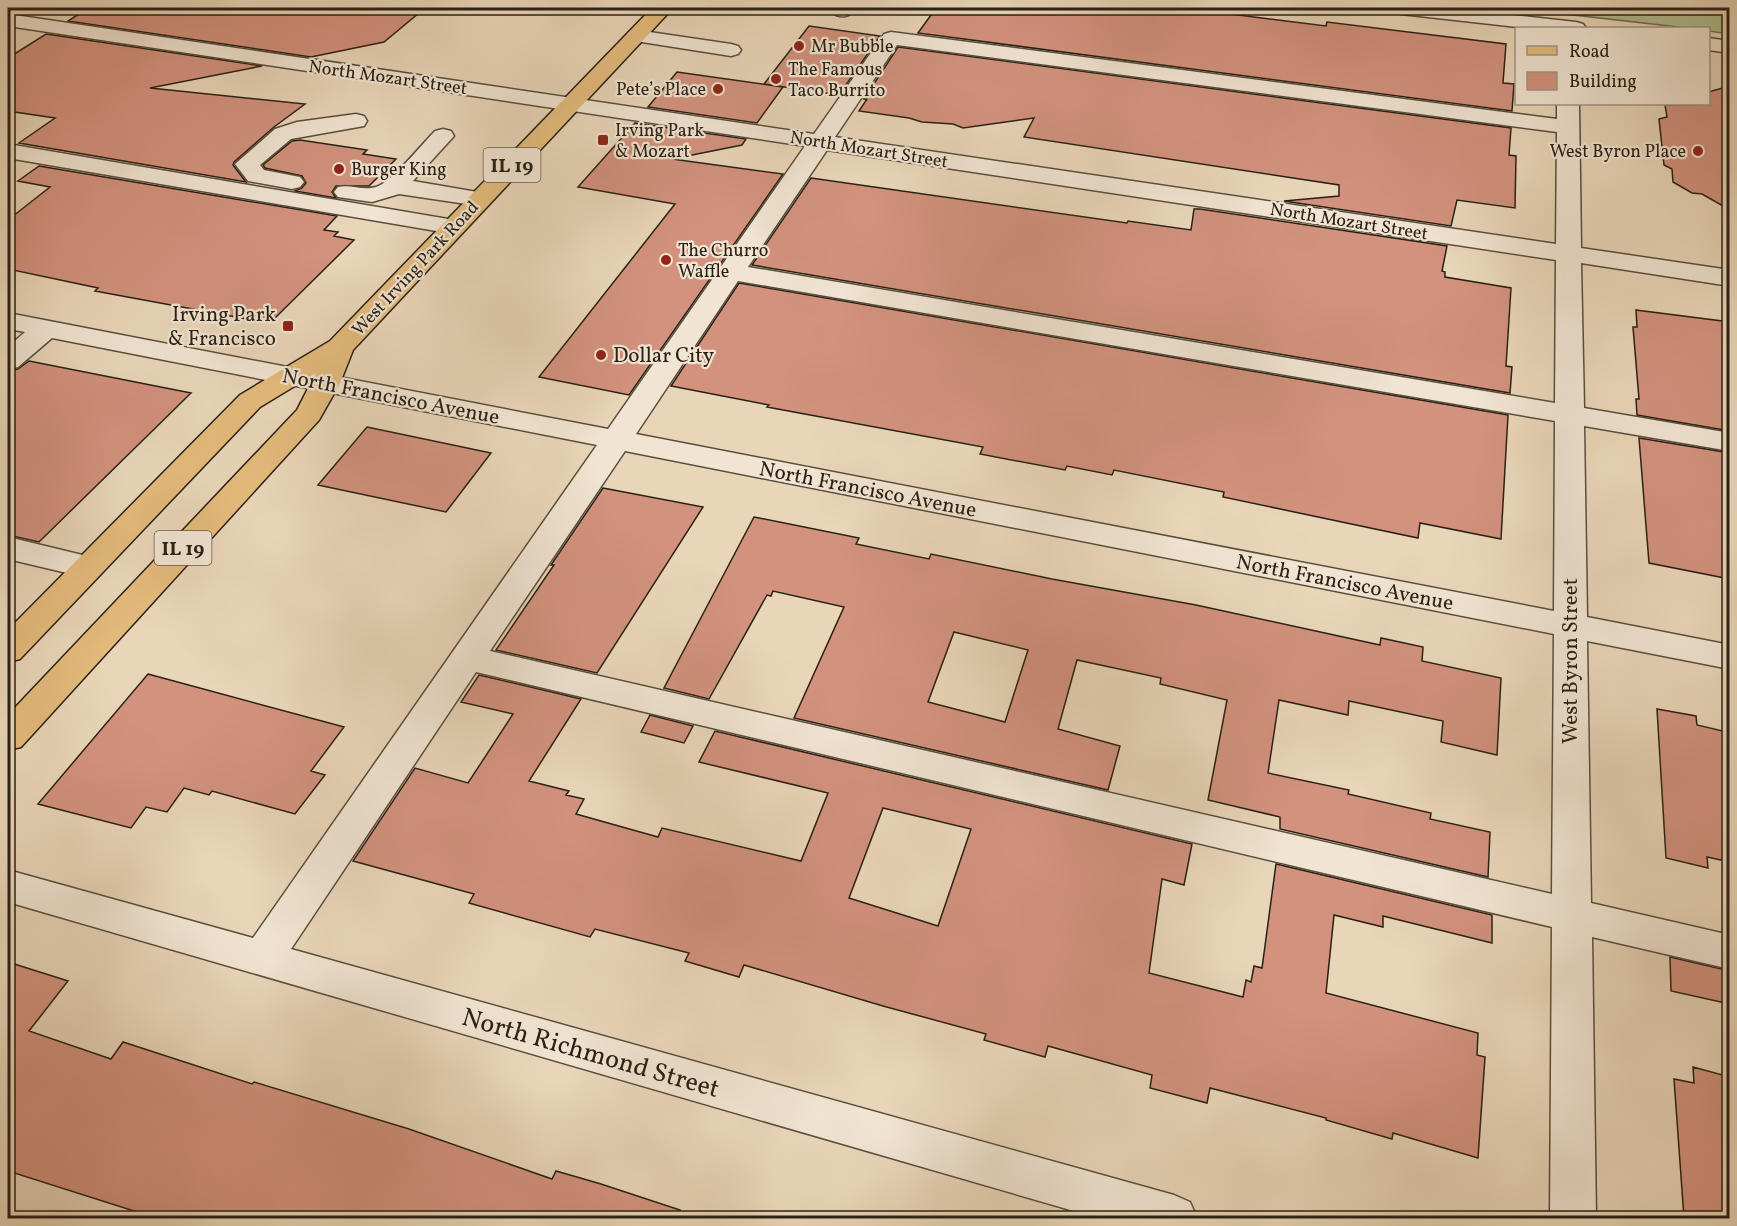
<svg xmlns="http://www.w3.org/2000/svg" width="1737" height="1226" viewBox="0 0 1737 1226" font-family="Vollkorn,serif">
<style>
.green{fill:#b2be92;stroke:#6e6f53;stroke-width:1.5}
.building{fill:#d2927e;stroke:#292014;stroke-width:1.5;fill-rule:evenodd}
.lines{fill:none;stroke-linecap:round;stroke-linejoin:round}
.minor-casing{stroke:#594e3d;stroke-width:3}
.major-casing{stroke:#292014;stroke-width:3}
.minor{fill:#f1e4d2;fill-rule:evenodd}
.major{fill:#e4bb7c;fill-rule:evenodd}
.poi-dot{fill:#8f2418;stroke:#f1e4d2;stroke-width:2}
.labels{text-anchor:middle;stroke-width:4.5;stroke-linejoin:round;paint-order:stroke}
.far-poi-label{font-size:18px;fill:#292014;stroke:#f1e4d2;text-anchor:start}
.far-street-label{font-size:18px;fill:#292014;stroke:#f1e4d2}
.shield{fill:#f1e4d2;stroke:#655b4d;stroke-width:1.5}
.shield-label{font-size:20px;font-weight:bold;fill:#292014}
.poi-label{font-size:21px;fill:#292014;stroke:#f1e4d2;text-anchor:end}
.street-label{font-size:21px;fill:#292014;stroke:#f1e4d2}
.near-street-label{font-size:26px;fill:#292014;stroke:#f1e4d2}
</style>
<rect width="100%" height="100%" fill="#e9d6b9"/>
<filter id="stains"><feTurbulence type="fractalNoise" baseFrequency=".00333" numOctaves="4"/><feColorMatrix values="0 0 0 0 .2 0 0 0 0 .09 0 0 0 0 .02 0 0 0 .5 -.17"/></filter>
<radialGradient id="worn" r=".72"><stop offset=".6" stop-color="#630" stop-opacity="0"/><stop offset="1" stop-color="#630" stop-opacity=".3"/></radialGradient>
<path class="green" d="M1512,8H1729V34L1709,31L1708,28H1687Z"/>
<path class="building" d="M88,8H425L384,42L311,57L68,21Z
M936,8H1182L1326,26L1327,22L1506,44L1503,83L1514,84L1512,111L918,33Z
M809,26L880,36L839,95L764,84Z
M46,34L262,66L150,88L305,104L274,127L234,162L233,165L246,182L19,143L55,118L8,111V58Z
M898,47L1511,128L1509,155L1516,156L1515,208L1457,200L1451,226L1284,201L1339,196V185L1024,137L1034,118L963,128L953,124L922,122L909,118L859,111L867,99H864Z
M677,72L783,87L757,123L648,107Z
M1730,86V210L1702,194L1692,193L1673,182L1672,169L1664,165L1659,119L1667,117L1665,105L1708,104V92Z
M635,123L746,139L742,145L672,159L783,174L629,395L539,377L675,204L578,187Z
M300,140L367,150L363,154L396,159L369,186H336L332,192L336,198L295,191L302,188L306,183L302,176L265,168L263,165L292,141Z
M39,166L337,216L324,230L338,232L334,236L354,240L274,319L256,315L252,320L95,291L98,288L8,269V220L50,187L18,181Z
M811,178L1127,223L1128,221L1191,230L1194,209H1200L1447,246L1442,271L1445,272V277L1511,288L1506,366L1512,367L1510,393L752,265Z
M739,283L1508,415L1501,539L1420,523L1418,538L1223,497L1224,492L1114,470L1112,475L1067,466L1065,470L980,454L983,447L767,407L769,405L671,386Z
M1636,310L1730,322V431L1637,415L1636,399H1639L1633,327H1637Z
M29,361L191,393L39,542L8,535V371L18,369Z
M367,427L491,453L446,512L318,485Z
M1639,438L1730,453V579L1649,563Z
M603,488L703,507L597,673L496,650L554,565H551Z
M754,517L859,538L856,544L929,559L931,554L1052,579L1196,605L1380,645L1381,638L1423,647L1422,661L1501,678L1497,755L1441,742L1443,721L1349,701L1348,715L1279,700L1268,773L1349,790L1348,794L1431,813L1430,819L1490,832L1488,877L1280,829V817L1208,800L1227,700L1160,684L1161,678L1077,660L1058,729L1120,746L1108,790L794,718L844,607L773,591L771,596L767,595L709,699L664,688ZM954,632L1028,650L1005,722L928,702Z
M148,674L344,727L311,771L325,775L295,814L212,791L209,795L184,788L167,812L146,807L131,828L38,804Z
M479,675L581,699L529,781L569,791L566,795L584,799L576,814L658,837L662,828L801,861L828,793L699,762L715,731L1192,844L1184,885L1162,879L1149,973L1243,997L1246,980L1251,982L1254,966L1262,968L1276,864L1492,915V943L1383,916V927L1334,915L1326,993L1478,1033L1477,1055L1485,1057L1478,1158L1393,1133L1392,1139L1326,1120V1118L1210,1088L1207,1103L1150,1088L1152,1075L1048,1046L1045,1057L984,1040L986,1034L883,1006L744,965L739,977L685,961L689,953L595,929L590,937L469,903L474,894L353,861L415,768L468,783L513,714L461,702ZM883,808L971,829L938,926L849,898Z
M1657,709L1696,716L1697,725L1723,731L1730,802V862L1707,857L1708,868L1666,858Z
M650,715L693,726L684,743L641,732Z
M1670,957L1730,971V1004L1671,991Z
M8,962L68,981L29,1031L111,1059L123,1042L252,1084L254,1082L409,1129L552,1179L556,1171L601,1184L680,1210L678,1218H156L8,1171Z
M1693,1067L1730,1077V1218H1684L1674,1079L1694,1083Z"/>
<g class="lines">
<defs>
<path id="minor" d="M835,8H856C850,16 845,18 836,15L833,11Z
M1391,8H1450L1576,22L1583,24L1586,28H1527L1401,14L1394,12Z
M8,14L814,134L884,34L891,32L1557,119V104H1579L1581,248L1730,270V286L1581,263L1584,408L1730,433V451L1584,426L1587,617L1730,645V669L1587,641L1591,903L1730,935V969L1592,937L1596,1218H1550L1552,927L476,672L291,949L1174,1195L1190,1202L1197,1218H1098L8,902V870L253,938L597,445L52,338L18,367L8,369V347L25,332L8,329V313L608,429L805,146L8,26ZM897,45L1557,132L1556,244L835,137ZM827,150L1556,260L1555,403L748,267ZM738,281L1555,421L1554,611L636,434ZM625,451L1554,634L1552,894L490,651Z
M636,30L731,44L738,46L741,50L738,54L731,56L629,40L626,36L629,32Z
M1708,38L1730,41V53L1708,50Z
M356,114L364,116L367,121L364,126L291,139L260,165L264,170L300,177L304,182L300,187L292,189L248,181L235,164L275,129L297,122Z
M443,129L451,131L454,136L413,181L489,194L492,199L489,204L480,206L399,194L372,202L338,197L334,192L338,187C350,184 363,191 376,187C391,183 422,144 435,131Z
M8,144L454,220L463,222L466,227L463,232L454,234L8,158Z
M8,537L99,559L104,567L99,575L88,578L8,559Z"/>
<path id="major" d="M652,8H673L353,350L340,383L319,420L21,747L8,750V715L297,410L316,373L260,407L20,659L8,662V630L240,395L330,341Z"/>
</defs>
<use href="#minor" class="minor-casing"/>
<use href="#major" class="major-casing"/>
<use href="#minor" class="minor"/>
<use href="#major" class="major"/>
</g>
<g class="poi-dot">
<circle cx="799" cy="46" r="6"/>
<circle cx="776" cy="79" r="6"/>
<circle cx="718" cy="89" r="6"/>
<rect x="597" y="134" width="12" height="12" rx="3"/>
<circle cx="1698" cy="151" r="6"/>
<circle cx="339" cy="169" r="6"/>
<circle cx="666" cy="260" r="6"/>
<rect x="282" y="320" width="12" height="12" rx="3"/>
<circle cx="601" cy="355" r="6"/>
</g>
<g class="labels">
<g class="far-poi-label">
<text x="811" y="52">Mr Bubble</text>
<text x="788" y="75">The Famous<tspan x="788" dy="21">Taco Burrito</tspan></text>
<text x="706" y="95" text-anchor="end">Pete’s Place</text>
<text x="615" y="136">Irving Park<tspan x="615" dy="21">&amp; Mozart</tspan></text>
<text x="1686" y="157" text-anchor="end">West Byron Place</text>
<text x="351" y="175">Burger King</text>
<text x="678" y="256">The Churro<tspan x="678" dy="21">Waffle</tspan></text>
</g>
<g class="far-street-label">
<text transform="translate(388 77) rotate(8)" y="6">North Mozart Street</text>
<text transform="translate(869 149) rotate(9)" y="6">North Mozart Street</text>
<text transform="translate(1349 221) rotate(9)" y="6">North Mozart Street</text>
<text transform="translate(415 268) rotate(-47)" y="6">West Irving Park Road</text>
</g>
<g class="shield">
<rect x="483.5" y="148" width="57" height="34" rx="4.5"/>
<rect x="154.5" y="531" width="57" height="34" rx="4.5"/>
</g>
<g class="shield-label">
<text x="512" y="172">IL 19</text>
<text x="183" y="555">IL 19</text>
</g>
<g class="poi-label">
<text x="276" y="321">Irving Park<tspan x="276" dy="24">&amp; Francisco</tspan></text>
<text x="613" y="362" text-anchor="start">Dollar City</text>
</g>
<g class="street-label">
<text transform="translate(391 396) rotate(11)" y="7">North Francisco Avenue</text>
<text transform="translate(868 489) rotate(11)" y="7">North Francisco Avenue</text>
<text transform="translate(1345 582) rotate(11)" y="7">North Francisco Avenue</text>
<text transform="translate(1570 661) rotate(-90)" y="7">West Byron Street</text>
</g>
<g class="near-street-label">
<text transform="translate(591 1052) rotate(16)" y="9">North Richmond Street</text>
</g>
</g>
<rect width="1737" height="1226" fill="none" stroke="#e9d6b9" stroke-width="30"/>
<rect x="9" y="9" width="1719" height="1208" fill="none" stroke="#292014" stroke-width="3"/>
<rect x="15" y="15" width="1707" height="1196" fill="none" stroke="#292014" stroke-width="1.5"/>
<rect x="1515" y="27" width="195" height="78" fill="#f1e4d2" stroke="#a19686" stroke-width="1.5"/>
<rect x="1527" y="46" width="30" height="9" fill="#e4bb7c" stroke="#a19686" stroke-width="1.5"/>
<text x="1569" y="57" font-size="18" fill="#292014">Road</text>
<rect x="1527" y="72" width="30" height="18" fill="#d2927e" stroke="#a19686" stroke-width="1.5"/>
<text x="1569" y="87" font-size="18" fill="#292014">Building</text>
<rect width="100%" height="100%" filter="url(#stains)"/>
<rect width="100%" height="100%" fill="url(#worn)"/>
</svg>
